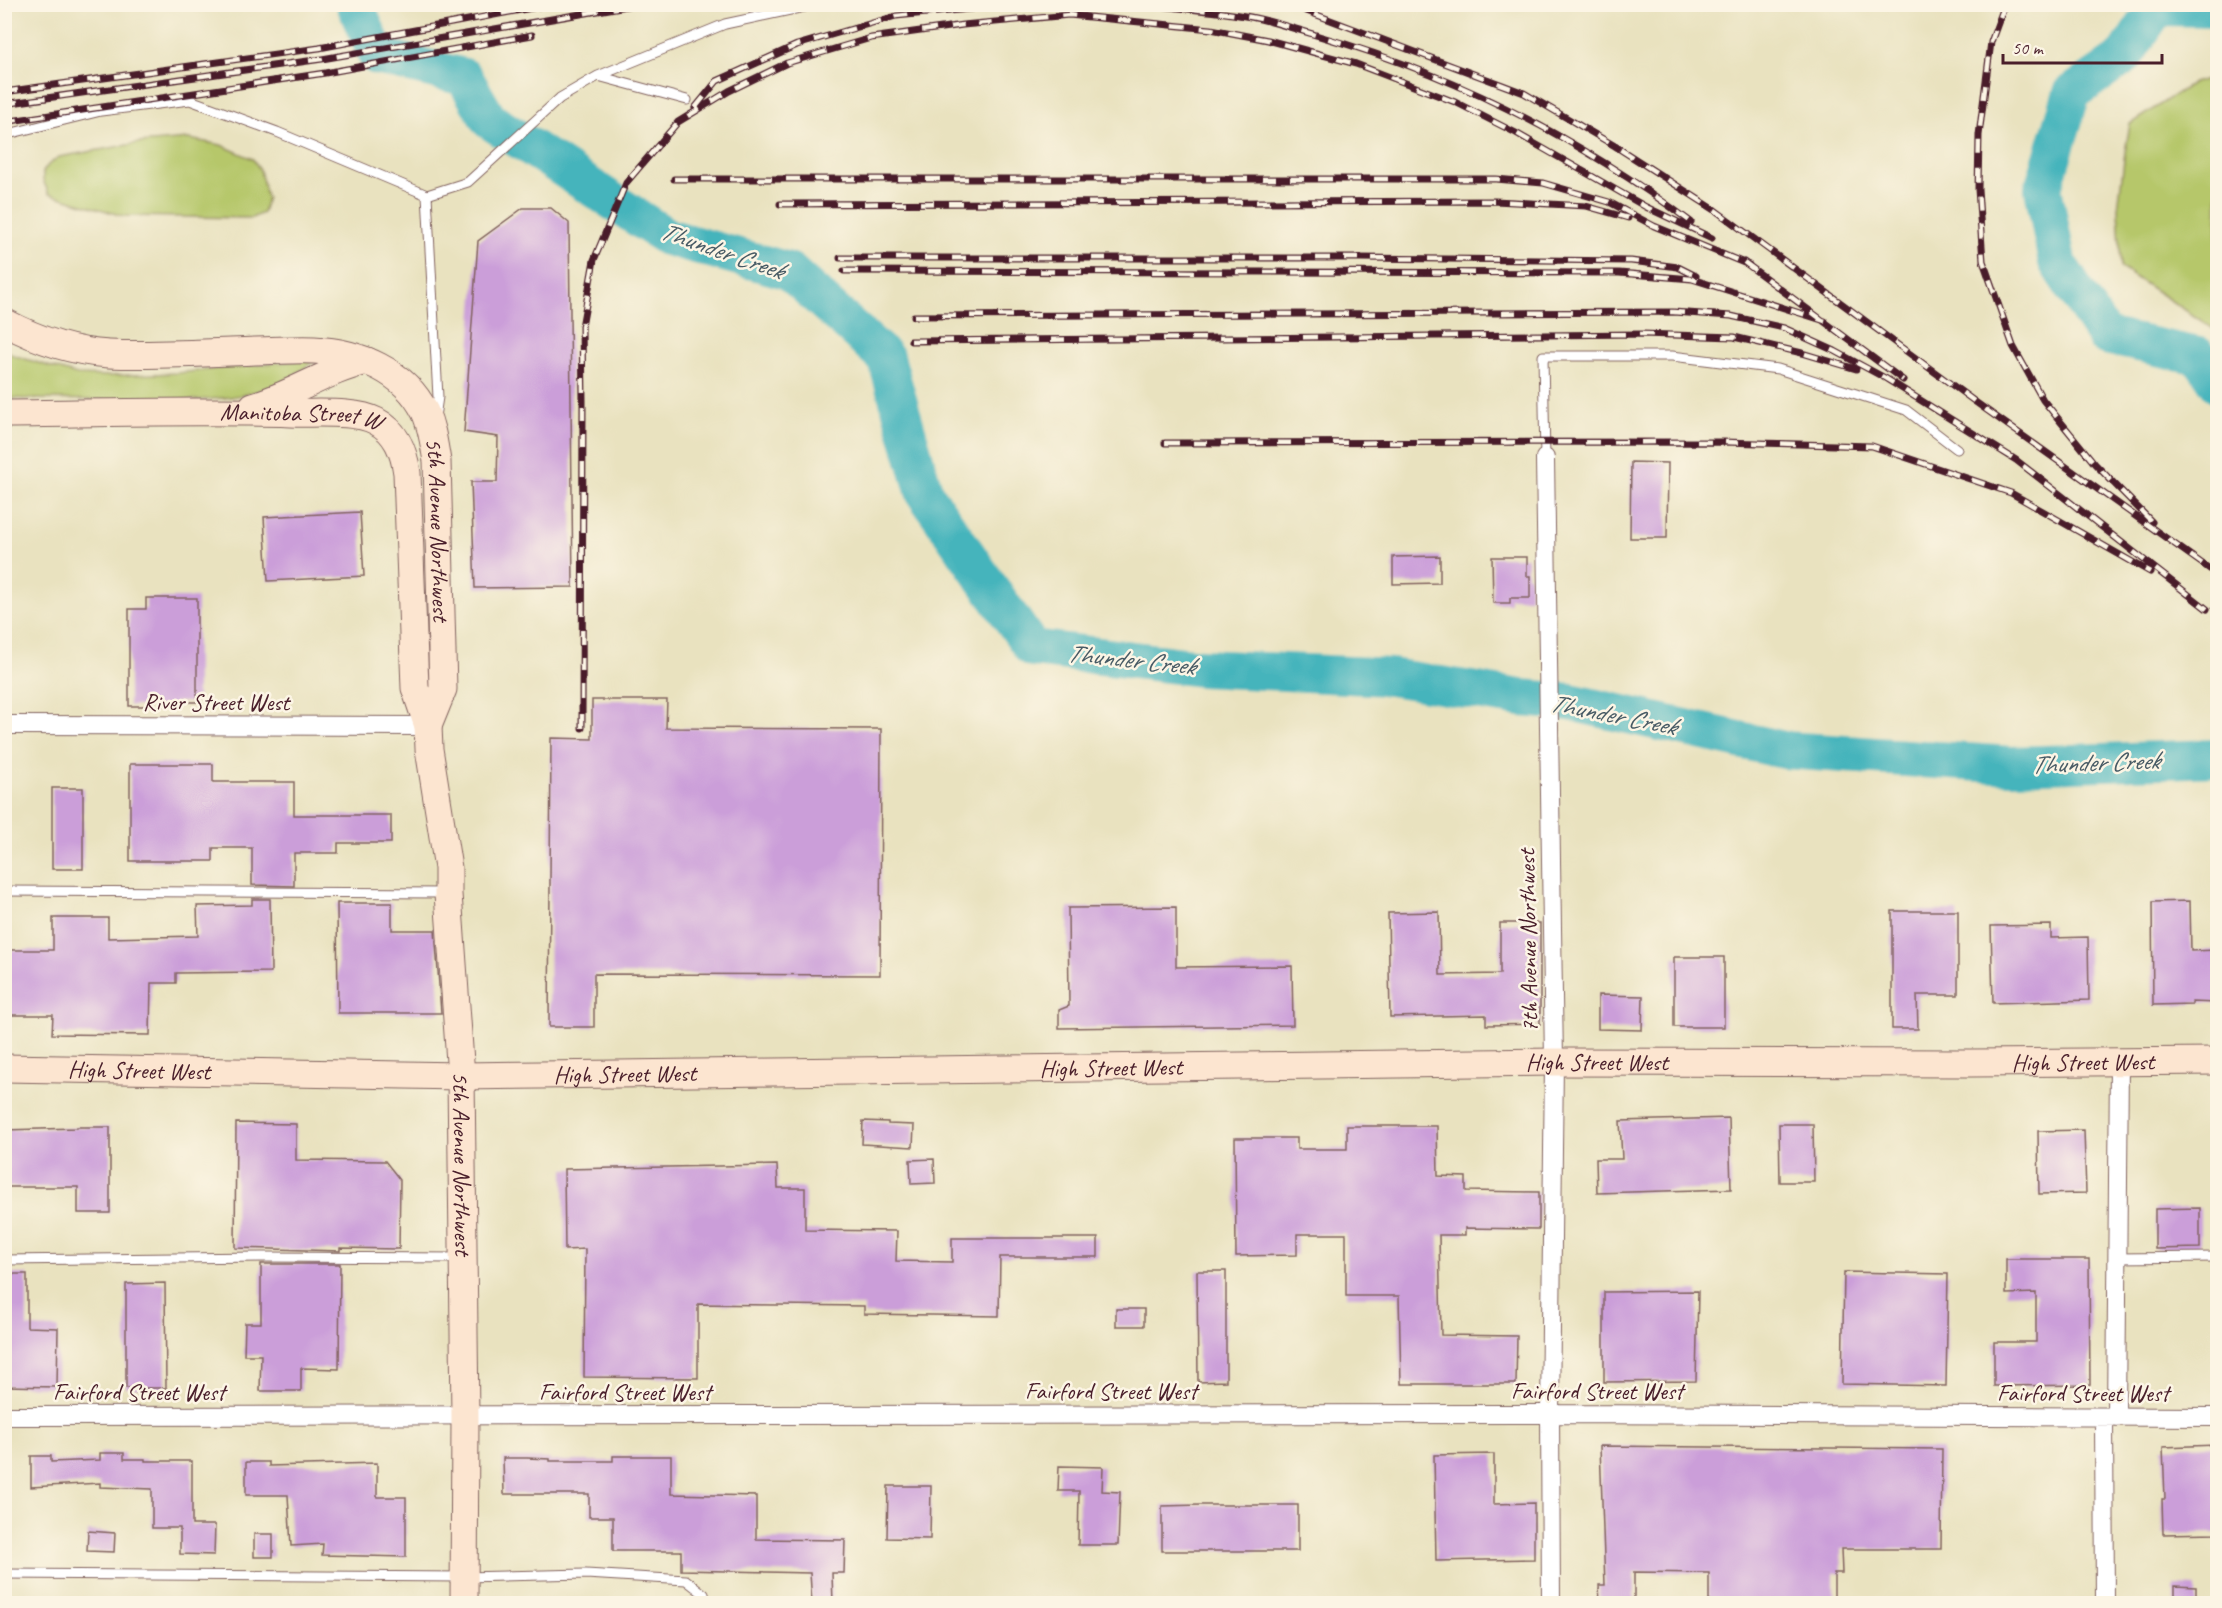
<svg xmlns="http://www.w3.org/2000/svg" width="2222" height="1608" viewBox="0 0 2222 1608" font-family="Caveat,sans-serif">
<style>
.green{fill:#b6c76a;stroke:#80734a;stroke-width:1.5}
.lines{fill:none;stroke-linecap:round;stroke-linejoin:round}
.river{stroke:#44b4bc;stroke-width:38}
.building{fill:#cb9ed9}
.lane-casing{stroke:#82635f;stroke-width:11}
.street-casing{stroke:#82635f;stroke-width:20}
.secondary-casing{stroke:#82635f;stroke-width:29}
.lane{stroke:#fff;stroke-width:9}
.street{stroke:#fff;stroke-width:18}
.secondary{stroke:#fce5d0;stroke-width:27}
.rail-casing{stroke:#4a1f2b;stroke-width:7}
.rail{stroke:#fcf5e5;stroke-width:4.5;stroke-dasharray:14;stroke-linecap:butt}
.labels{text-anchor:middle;stroke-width:5;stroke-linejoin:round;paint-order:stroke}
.street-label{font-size:24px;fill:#4a1f2b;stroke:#fcf5e5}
.water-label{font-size:26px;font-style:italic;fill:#485b65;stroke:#fcf5e5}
</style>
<rect width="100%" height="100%" fill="#fcf5e5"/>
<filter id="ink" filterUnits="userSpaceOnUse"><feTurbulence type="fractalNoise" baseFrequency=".0167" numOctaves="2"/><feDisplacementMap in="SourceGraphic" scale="12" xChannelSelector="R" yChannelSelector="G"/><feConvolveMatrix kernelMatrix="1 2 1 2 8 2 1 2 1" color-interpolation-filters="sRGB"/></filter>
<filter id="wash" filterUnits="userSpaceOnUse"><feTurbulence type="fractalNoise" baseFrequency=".008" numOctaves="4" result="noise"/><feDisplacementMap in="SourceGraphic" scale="24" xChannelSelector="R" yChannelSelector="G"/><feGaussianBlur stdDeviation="1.35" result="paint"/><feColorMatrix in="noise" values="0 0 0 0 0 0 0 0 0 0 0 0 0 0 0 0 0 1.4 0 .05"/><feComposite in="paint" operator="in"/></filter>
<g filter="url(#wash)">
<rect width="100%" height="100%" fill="#e9e2bf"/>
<path class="green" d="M2217,76H2218L2217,331L2121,268L2118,208L2125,152L2130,124L2193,83Z
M189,139L221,145L253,159L260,170L267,199L263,213L252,218L123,216L49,194L43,180V172L48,165L59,157L139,143Z
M5,349L13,355L77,375L108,376L177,373L315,359C295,378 270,389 242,395C215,401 184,400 156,400C105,400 55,400 5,398Z"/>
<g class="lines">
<path class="river" d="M355,4L377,56L464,77L489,120L667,237L789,271L886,358L925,494L1032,648L1201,668L1391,677L1521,698L1570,702L1784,750L2012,765L2218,758
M2218,8L2157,7L2124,57L2072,93L2043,188L2057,262L2105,336L2199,356L2218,384"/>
</g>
<g id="blocks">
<path class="building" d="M523,208H551L569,223L573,587L475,588L471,482H497L498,437L464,432L478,241Z
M1631,462L1668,463L1667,538H1630Z
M360,512L364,576L268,581L264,517Z
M1440,556V583L1393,584V557Z
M1492,557H1527V576H1530V598H1510V603H1493Z
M146,598H197V702H175V706H129V609H146Z
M592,700H667L666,728L881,729L880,975L594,974V1027H549L551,738L592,739Z
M130,764H213V782H294V815H391V843H338V853H294V886L252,885V848H213V861H130Z
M52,788H83V869H52Z
M252,899H270L271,972L176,973V983H151L150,1035L52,1034L53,1015H4V950H53V918H108V938L198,936L197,906L252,905Z
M2190,901L2191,951L2217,950V1003L2192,1002V1004L2153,1005L2152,902Z
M337,903H392V930H435L441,1013H338Z
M1176,907V967L1292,966L1293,1025L1059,1028V1010L1069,1006L1068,908Z
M1892,911H1958V995H1917L1918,1029H1892Z
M1439,912L1440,975L1500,974V923H1540V1024L1486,1025V1015L1390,1017L1388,913Z
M2051,925V938L2088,937L2089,1000L1993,1003L1991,926Z
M1674,957H1724V1027H1674Z
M1598,995L1643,996L1642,1030L1598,1029Z
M1729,1118L1731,1189L1597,1193L1596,1159H1622L1620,1121Z
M863,1121L888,1122V1124L914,1125L913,1147L862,1144Z
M236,1123L296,1124V1160L385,1161L400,1180L399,1249L340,1248V1251L235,1248Z
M1779,1124H1813L1814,1182H1780Z
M1347,1126H1437L1438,1176L1466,1177V1191L1539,1192V1229L1465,1228V1235H1439L1441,1335L1517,1336L1516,1384H1401L1399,1296H1346V1234H1297V1255L1236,1256L1235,1138H1297V1149H1347Z
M77,1127H110V1213H78V1187H5L4,1130L77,1128Z
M2084,1130L2086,1193L2039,1194L2038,1131Z
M934,1159L935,1183L911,1184L910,1160Z
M777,1165L778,1188H805V1230L897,1231L896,1261L952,1262V1238H1098V1257H1000L999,1316L864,1314V1306L698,1304V1378L584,1377L585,1249L565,1250L564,1169Z
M2200,1208V1248L2155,1249V1209Z
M2006,1259H2089L2090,1385L1994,1386V1342H2036V1293L2006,1294Z
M261,1264H340L339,1369L301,1368V1391H260L261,1355H244L245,1323H261Z
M1197,1271H1226V1381L1198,1382Z
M1844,1272L1948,1274L1946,1386L1842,1384Z
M4,1274H27V1327L58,1328L57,1387L4,1386Z
M165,1283L166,1388H126V1284Z
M1698,1291L1696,1381L1604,1382V1292Z
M1116,1309H1144V1326H1116Z
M2217,1445V1533L2163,1534L2162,1499H2165L2163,1447Z
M1600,1446L1942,1449L1941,1549H1841L1842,1573H1834V1604H1709V1573L1634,1572V1604H1600L1599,1585H1605Z
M100,1453H124V1459H145V1461H192V1525H215L214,1555L180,1554V1528H152V1489L100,1487V1483L31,1487V1456H51V1462L100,1460Z
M1494,1454V1504L1534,1503V1559L1436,1561L1434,1455Z
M613,1456H671V1494L756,1496V1539L845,1540L844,1573H832L833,1604H812L810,1573L681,1570V1551H613V1517H589V1494H504L503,1458H527L550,1459V1461H613Z
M246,1462H269V1466L377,1463V1497H406V1557L322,1555L323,1544L291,1546L288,1495H246Z
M1059,1466L1103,1467L1102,1491L1120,1492L1118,1545H1078L1079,1491H1058Z
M888,1486H931L930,1539L887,1538Z
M1200,1505H1298V1551H1162V1506Z
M88,1531L115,1533L114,1552L87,1551Z
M254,1534H273V1557H254Z
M2175,1586L2196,1587V1604H2175Z"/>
</g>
</g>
<g filter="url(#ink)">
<use href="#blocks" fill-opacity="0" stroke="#82635f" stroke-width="1.5"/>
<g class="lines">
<defs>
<path id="lane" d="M598,76L687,100
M4,135L101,111L190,100L277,132L427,195L468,182L560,98L598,76L725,24L818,4
M427,195L438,397L435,417
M1545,458L1543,356H1672L1778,369L1906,410L1957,449
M4,891L445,893
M2117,1258L2218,1257
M4,1260L261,1257L461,1258
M4,1574L464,1577L586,1574L686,1580L704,1594L706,1604"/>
<path id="street" d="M1545,458L1554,1062L1550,1414L1551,1604
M4,725L428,726
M4,1416L1550,1414L2218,1417
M2104,1417L2105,1604
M2116,1417L2119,1062"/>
<g id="secondary">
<path id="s1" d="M4,322C36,339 72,352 109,354C157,356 206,353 255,351C275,351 295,349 314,350C358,352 405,371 425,412C432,427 434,444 437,461L443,689L428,726"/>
<path d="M253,406C293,395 327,370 367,361"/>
<path id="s2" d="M4,414C100,413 195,410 291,413C315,414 355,410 376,421C397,432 404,452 407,473L415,688L428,726L429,749L448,868V894L461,1076L465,1417L464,1604"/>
<path id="s3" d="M4,1068L461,1076L1554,1062L1970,1063L2218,1061"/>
</g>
</defs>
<use href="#lane" class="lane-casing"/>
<use href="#street" class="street-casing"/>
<use href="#secondary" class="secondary-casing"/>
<use href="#lane" class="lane"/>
<use href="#street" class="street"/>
<use href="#secondary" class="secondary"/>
<defs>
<path id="rail" d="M1136,4C1172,7 1209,10 1245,16C1270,20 1295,29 1319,36C1455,75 1579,138 1691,222
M1288,4L1524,93L1615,146L1715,210L1974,401L2218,575
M2005,4L1991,42L1979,135L1978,189L1983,261L2013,346L2043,400L2095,464L2152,522
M4,92L319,48L553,4
M4,104L322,59L638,4
M695,108L717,81L797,45L896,16L1021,4
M4,122L325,73L532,35
M674,179H1496L1543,183L1609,202L1654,226L1749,265
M780,204L1495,201L1586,206L1628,218
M840,258H1360L1631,261L1678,267L1696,276
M1744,262L1903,380
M844,271L1619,273L1692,279L1825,321
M914,316L1673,312L1731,316L1784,328L1835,351L1885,378L2016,460L2207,609
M911,341L1642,334L1734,337L1802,353L1856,369
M1165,443L1722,442L1872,446L2011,493L2150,572
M582,728L583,401L582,327L594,260L626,183L678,122L729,91L787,63L871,38L963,25L1069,15L1211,29L1268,40L1356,64L1455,102L1516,133L1646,207L1712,238"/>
</defs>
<use href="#rail" class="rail-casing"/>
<use href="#rail" class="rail"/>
</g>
</g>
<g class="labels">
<g class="street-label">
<text dy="8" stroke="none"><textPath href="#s2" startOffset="297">Manitoba Street W</textPath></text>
<text dy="8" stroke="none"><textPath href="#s1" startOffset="568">5th Avenue Northwest</textPath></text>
<text x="216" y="710">River Street West</text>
<text transform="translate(1528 941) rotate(-91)" y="8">7th Avenue Northwest</text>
<text dy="8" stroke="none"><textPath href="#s3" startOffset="2079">High Street West</textPath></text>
<text dy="8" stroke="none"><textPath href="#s3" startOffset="1593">High Street West</textPath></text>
<text dy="8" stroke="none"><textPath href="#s3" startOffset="1107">High Street West</textPath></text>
<text dy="8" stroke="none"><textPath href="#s3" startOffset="135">High Street West</textPath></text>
<text dy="8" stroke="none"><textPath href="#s3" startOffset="621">High Street West</textPath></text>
<text dy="8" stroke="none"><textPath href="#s2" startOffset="1131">5th Avenue Northwest</textPath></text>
<text x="1111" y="1399">Fairford Street West</text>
<text x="1597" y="1399">Fairford Street West</text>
<text x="139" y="1400">Fairford Street West</text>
<text x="625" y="1400">Fairford Street West</text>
<text x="2083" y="1401">Fairford Street West</text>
</g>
<g class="water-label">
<text transform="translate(722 250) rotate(19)" y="9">Thunder Creek</text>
<text transform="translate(1131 659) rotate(6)" y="9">Thunder Creek</text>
<text transform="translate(1613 714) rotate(11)" y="9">Thunder Creek</text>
<text transform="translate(2095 762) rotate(-2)" y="9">Thunder Creek</text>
</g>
</g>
<rect width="2222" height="1608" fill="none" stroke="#fcf5e5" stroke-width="24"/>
<path d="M2003 54v9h159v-9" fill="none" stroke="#4a1f2b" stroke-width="3"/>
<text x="2012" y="54" font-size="18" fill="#4a1f2b" stroke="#fcf5e5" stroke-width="4.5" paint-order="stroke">50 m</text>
</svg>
